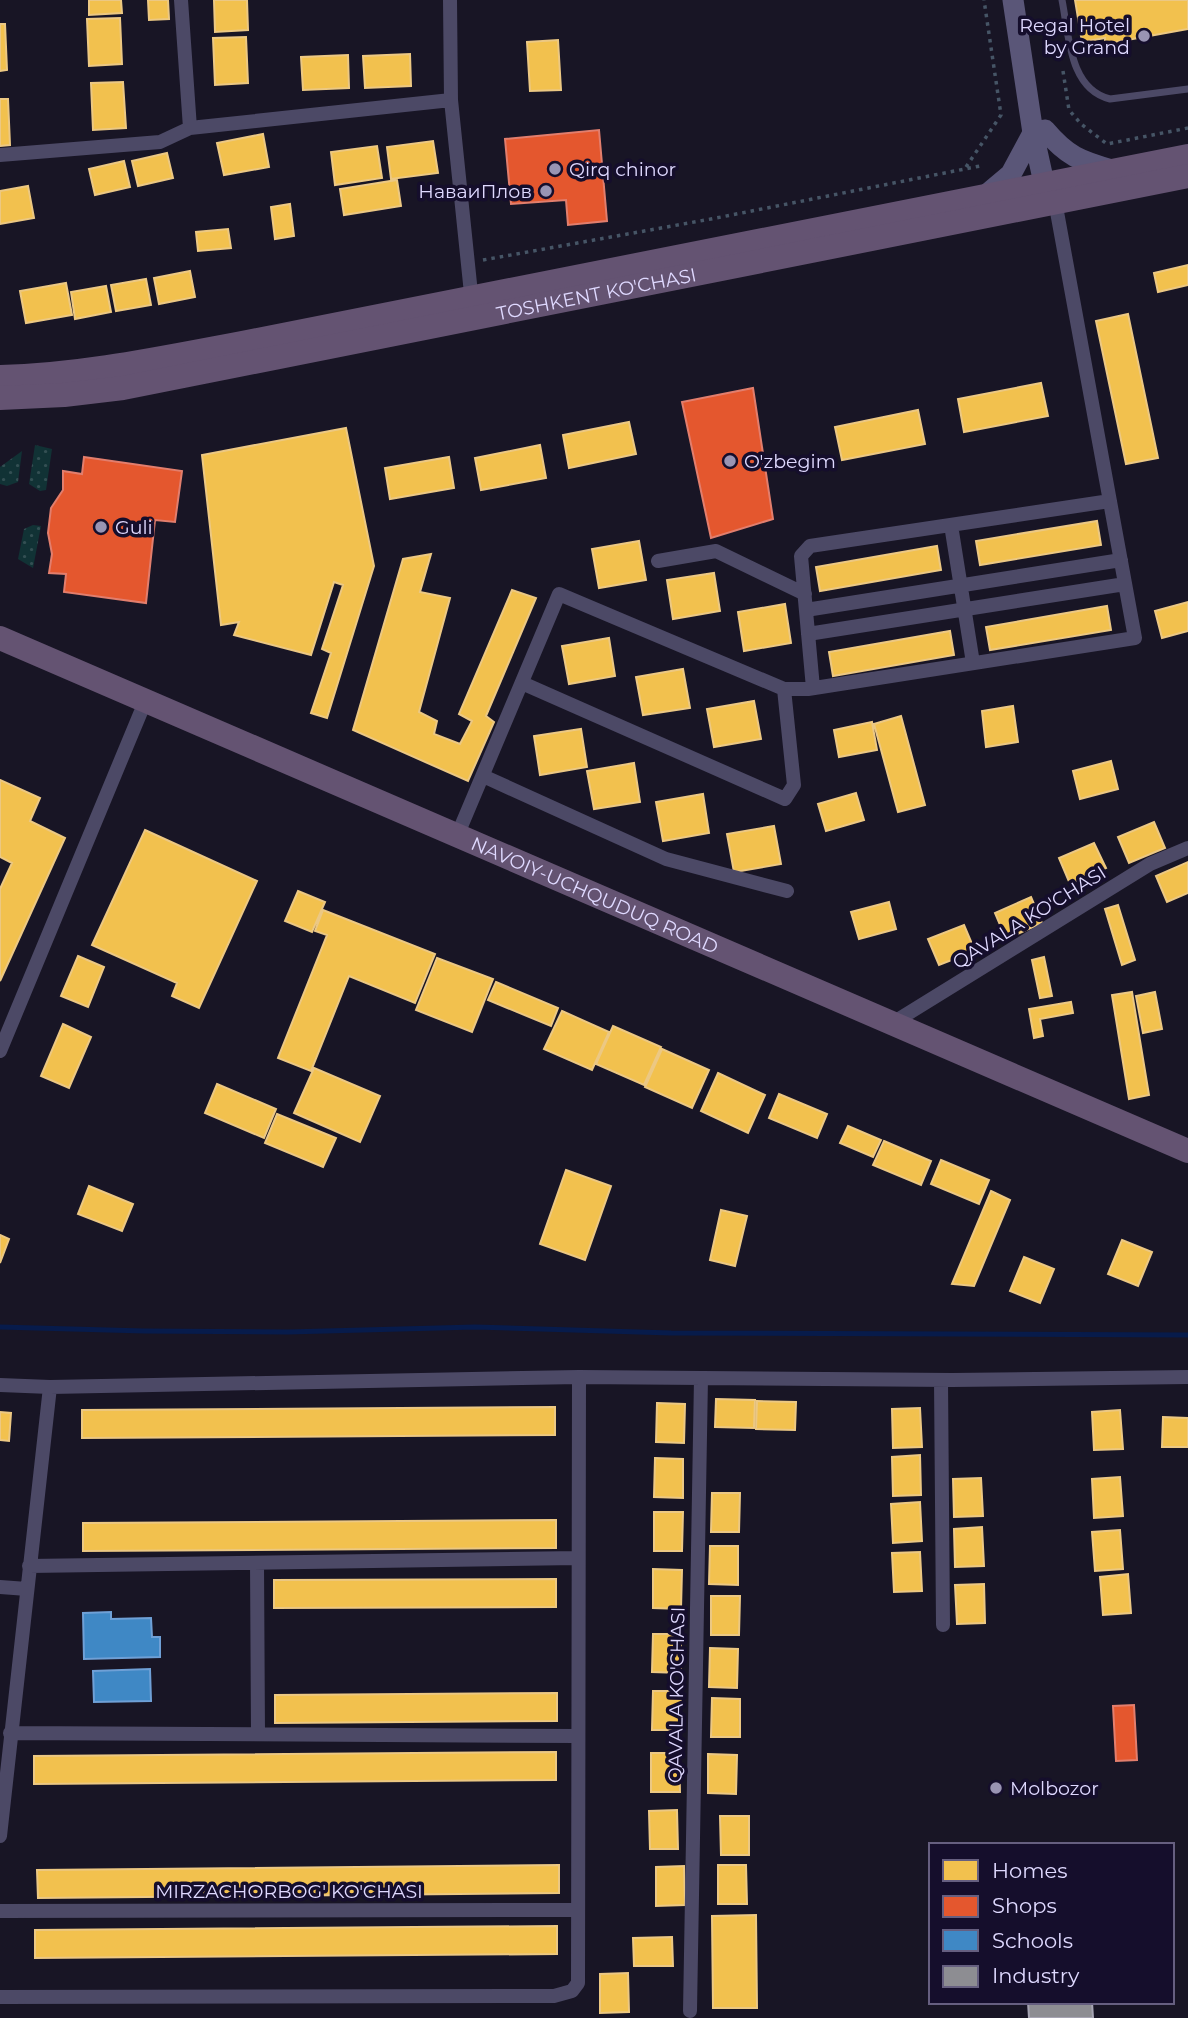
<svg xmlns="http://www.w3.org/2000/svg" width="1188" height="2018" viewBox="0 0 1188 2018" font-family="Montserrat,sans-serif">
<style>
.grass{fill:url(#grass-dots)}
.homes{fill:#f2c14e;stroke:#ecc883;stroke-width:2}
.shops{fill:#e4572e;stroke:#e27e6d;stroke-width:2}
.schools{fill:#3f88c5;stroke:#6fa0d6;stroke-width:2}
.industry{fill:#8d8d92;stroke:#a6a4b3;stroke-width:2}
.lines{fill:none;stroke-linecap:round;stroke-linejoin:round}
.stream{stroke:#071b4b;stroke-width:5}
.path{stroke:#465566;stroke-width:3.5;stroke-dasharray:3.5 5;stroke-linecap:butt}
.service{stroke:#4c4966;stroke-width:7}
.minor{stroke:#4c4966;stroke-width:14}
.secondary{stroke:#5a5678;stroke-width:21}
.trunk{stroke:#645372;stroke-width:24}
.poi-dot{fill:#9994b3;stroke:#150e2c;stroke-width:2.5}
.labels{text-anchor:middle;stroke-width:7;stroke-linejoin:round;paint-order:stroke}
.poi-label{font-size:19px;fill:#dfd9ff;stroke:#150e2c;text-anchor:start}
.street-label{font-size:19px;fill:#dfd9ff;stroke:#150e2c}
</style>
<defs>
<pattern id="grass-dots" width="8" height="8" patternUnits="userSpaceOnUse" patternTransform="scale(1.75)"><rect width="8" height="8" fill="#113235"/><path d="M2 2h.1M6 6h.1" fill="none" stroke="#334f53" stroke-width="1.8" stroke-linecap="round"/></pattern>
</defs>
<rect width="100%" height="100%" fill="#181525"/>
<path class="grass" d="M35,445L52,449L46,490L40,491L29,484Z
M22,451L18,482L7,486L0,484V467Z
M33,525L41,526L33,568L18,559L24,529Z"/>
<path class="homes" d="M89,0H121L122,13L89,15Z
M148,0H168L169,19L149,20Z
M214,0H247L248,30L215,32Z
M1075,0H1188V29L1105,44V38L1082,42Z
M120,18L122,64L89,66L87,19Z
M0,24H5L7,70L0,71Z
M246,37L248,83L215,85L213,38Z
M558,40L561,90L530,91L527,42Z
M410,54L411,86L365,88L363,56Z
M348,55L349,88L303,90L301,57Z
M123,82L126,128L93,130L91,83Z
M0,99H8L10,145L0,146Z
M263,134L269,167L224,175L217,143Z
M433,141L438,173L391,179L387,147Z
M377,146L382,178L335,185L331,152Z
M167,153L173,178L138,186L132,161Z
M124,161L130,187L95,195L89,169Z
M397,180L401,206L344,215L340,189Z
M28,186L34,218L0,224V191Z
M290,204L294,236L275,239L271,207Z
M228,229L231,248L198,251L196,232Z
M1188,265V285L1158,292L1154,273Z
M190,271L195,297L159,304L154,278Z
M146,279L151,305L116,311L111,285Z
M66,283L72,315L26,323L20,291Z
M106,286L111,312L75,319L71,292Z
M1128,314L1158,458L1126,464L1096,321Z
M1041,383L1048,416L964,432L958,399Z
M918,410L925,444L842,460L835,427Z
M629,422L636,454L569,468L563,435Z
M346,428L374,566L327,718L311,713L331,653L322,649L343,585L334,582L311,655L234,635L239,622L221,625L202,455Z
M540,445L546,478L481,490L475,458Z
M449,457L454,488L390,499L385,468Z
M1097,521L1101,545L980,565L976,541Z
M639,541L646,580L599,588L592,549Z
M937,546L941,570L820,591L816,567Z
M431,554L420,592L450,598L419,712L437,721L434,734L460,744L472,721L459,714L512,590L536,598L486,716L494,722L468,781L353,730L403,559Z
M714,573L720,611L673,619L667,580Z
M1188,602V631L1162,638L1155,611Z
M785,604L791,643L744,651L738,612Z
M1107,606L1111,630L990,650L986,627Z
M950,631L954,655L833,676L829,652Z
M609,638L615,676L569,684L562,646Z
M683,669L690,708L643,715L636,677Z
M754,701L761,739L714,747L707,709Z
M1013,706L1018,742L986,747L982,711Z
M901,716L925,805L898,812L874,724Z
M872,722L877,750L839,757L834,730Z
M581,729L587,767L540,775L534,736Z
M1111,761L1118,789L1080,799L1073,771Z
M634,763L640,802L594,809L587,771Z
M0,780L40,798L30,821L65,838L0,981V889L12,863L0,857Z
M856,793L864,820L826,831L818,804Z
M703,794L709,833L663,841L656,802Z
M1154,822L1165,848L1129,863L1118,837Z
M774,826L781,864L734,872L727,834Z
M145,830L257,881L199,1008L172,996L177,983L92,945Z
M1094,843L1106,868L1070,884L1059,858Z
M1188,862V893L1167,902L1156,876Z
M298,891L325,902L312,932L285,921Z
M1031,897L1042,923L1006,939L995,913Z
M889,902L896,929L859,939L851,912Z
M1118,905L1135,960L1122,965L1105,909Z
M323,910L435,954L415,1003L349,976L311,1071L278,1058L327,935L315,931Z
M964,925L975,951L939,965L928,939Z
M78,956L104,967L88,1007L61,996Z
M1044,957L1052,996L1040,998L1032,960Z
M437,958L493,979L472,1032L416,1010Z
M496,982L558,1008L551,1026L488,1000Z
M1132,992L1149,1095L1129,1099L1112,995Z
M1155,992L1162,1029L1143,1033L1136,996Z
M1071,1002L1073,1013L1040,1019L1043,1036L1034,1038L1029,1009Z
M562,1011L609,1032L592,1070L544,1049Z
M63,1024L91,1037L69,1088L41,1076Z
M613,1026L661,1047L644,1085L596,1064Z
M662,1049L709,1070L692,1108L645,1087Z
M314,1068L380,1096L360,1142L294,1113Z
M718,1073L765,1095L748,1133L701,1111Z
M217,1084L276,1109L264,1138L205,1113Z
M779,1094L827,1114L817,1138L769,1118Z
M277,1114L336,1138L323,1167L265,1143Z
M848,1126L881,1140L873,1157L840,1143Z
M884,1141L931,1161L921,1185L873,1165Z
M941,1160L989,1180L979,1204L931,1184Z
M566,1170L611,1186L585,1260L540,1244Z
M89,1186L133,1204L122,1231L78,1214Z
M991,1191L1010,1200L974,1286L952,1284Z
M721,1210L747,1216L735,1266L710,1260Z
M0,1235L9,1239L0,1263Z
M1122,1240L1152,1252L1138,1286L1108,1274Z
M1024,1257L1054,1269L1040,1303L1010,1291Z
M716,1399L755,1400L754,1428L715,1427Z
M757,1401L796,1402L795,1430L756,1429Z
M657,1403L685,1404L684,1443L656,1442Z
M555,1407V1435L82,1438V1410Z
M920,1408L922,1447L893,1448L892,1409Z
M1120,1410L1123,1449L1094,1450L1092,1412Z
M0,1412L11,1413L9,1441L0,1440Z
M1163,1417L1188,1418V1447H1162Z
M920,1455L921,1495L893,1496L892,1457Z
M655,1458L683,1459V1498L654,1497Z
M1120,1477L1123,1516L1094,1518L1092,1479Z
M981,1478L983,1516L954,1517L953,1479Z
M712,1493H740L739,1532H711Z
M920,1502L922,1541L893,1543L891,1504Z
M654,1512H683L682,1551H654Z
M556,1520V1548L83,1551V1523Z
M982,1527L984,1566L955,1567L954,1529Z
M1120,1530L1123,1569L1095,1571L1092,1532Z
M710,1546H738V1585L709,1584Z
M920,1552L922,1591L894,1592L892,1553Z
M653,1569L682,1570L681,1609L653,1608Z
M1128,1574L1131,1613L1103,1615L1100,1577Z
M556,1579V1607L274,1608V1580Z
M984,1584L985,1623L957,1624L955,1585Z
M711,1596H740L739,1635H711Z
M653,1634H681V1673L652,1672Z
M710,1648L738,1649L737,1688L709,1687Z
M653,1691H681V1730H652Z
M557,1693V1721L275,1723V1695Z
M712,1698L740,1699V1737H711Z
M556,1752V1780L34,1784V1756Z
M651,1753H679L680,1792H651Z
M708,1754L737,1755L736,1794L708,1793Z
M677,1810L678,1849H650L649,1811Z
M720,1816H749V1855H721Z
M559,1865V1893L38,1898L37,1870Z
M718,1865H746L747,1904H718Z
M684,1866L685,1905L656,1906V1867Z
M756,1915L757,2008H713L712,1916Z
M557,1926V1954L35,1958V1930Z
M672,1937L673,1966H634L633,1938Z
M628,1973L629,2012L600,2013V1974Z"/>
<path class="shops" d="M599,130L607,221L568,225L566,200L511,204L505,139Z
M753,388L773,519L711,538L682,402Z
M84,457L182,471L175,522L155,520L146,603L64,592L66,574L49,573L52,554L48,533L51,508L63,490V471L82,474Z
M1134,1705L1137,1760L1116,1761L1113,1706Z"/>
<path class="schools" d="M111,1612V1619L151,1618L152,1637H160V1657L84,1659L83,1613Z
M150,1669L151,1701L94,1702L93,1671Z"/>
<path class="industry" d="M1028,2002H1092L1093,2018H1029Z"/>
<g class="lines">
<path class="stream" d="M0,1327L144,1331L288,1332L475,1327L671,1333L1188,1335"/>
<path class="path" d="M1063,71L1069,110L1081,124L1107,144L1188,128
M966,167L1001,115L984,0
M483,260L711,219L980,166"/>
<path class="service" d="M1062,0C1069,35 1069,89 1110,99L1188,89"/>
<path class="minor" d="M181,0L190,128
M450,0L451,100L472,303
M0,155L160,142L190,128L451,100
M951,525L973,663
M658,561L716,551L805,594
M806,610L1121,560
M808,634L1125,584
M522,683L785,799L794,785L784,689
M813,688L801,556L810,546L1110,501
M483,776L666,859L787,891
M457,836L559,594L784,689H808L1135,638L1055,201
M891,1024L1150,864L1188,848
M0,1051L145,702
M941,1380L943,1625
M0,1385L50,1387L579,1377L952,1380L1188,1377
M257,1563L258,1734
M29,1566L578,1558
M0,1587L27,1589
M10,1733L578,1736
M0,1836L50,1387
M0,1911L578,1910
M0,1997L554,1996L572,1991L578,1983L579,1377
M690,2011L701,1378"/>
<path class="secondary" d="M1013,0L1033,133L1044,183L1052,196
M1045,130C1067,156 1080,161 1112,170
M986,195L1011,174L1033,133"/>
<g class="trunk">
<path d="M0,377C83,375 166,357 247,342L1188,156"/>
<path id="s1" d="M0,398L64,395L123,388L1188,176"/>
<path id="s2" d="M0,638L1188,1151"/>
</g>
</g>
<g class="poi-dot">
<circle cx="1144" cy="36" r="7"/>
<circle cx="555" cy="169" r="7"/>
<circle cx="546" cy="191" r="7"/>
<circle cx="730" cy="461" r="7"/>
<circle cx="101" cy="527" r="7"/>
<circle cx="996" cy="1788" r="7"/>
</g>
<g class="labels">
<g class="poi-label">
<text x="1130" y="32" text-anchor="end">Regal Hotel<tspan x="1130" dy="22">by Grand</tspan></text>
<text x="569" y="176">Qirq chinor</text>
<text x="532" y="198" text-anchor="end">НаваиПлов</text>
<text x="744" y="468">O'zbegim</text>
<text x="115" y="534">Guli</text>
<text x="1010" y="1795">Molbozor</text>
</g>
<g class="street-label">
<text dy="7" stroke="none"><textPath href="#s1" startOffset="606">TOSHKENT KO'CHASI</textPath></text>
<text dy="7" stroke="none"><textPath href="#s2" startOffset="648">NAVOIY-UCHQUDUQ ROAD</textPath></text>
<text transform="translate(1029 917) rotate(-32)" y="7">QAVALA KO'CHASI</text>
<text transform="translate(676 1695) rotate(-89)" y="7">QAVALA KO'CHASI</text>
<text x="289" y="1898">MIRZACHORBOG' KO'CHASI</text>
</g>
</g>
<rect x="929" y="1843" width="245" height="161" fill="#150e2c" stroke="#665f80" stroke-width="2"/>
<rect x="943" y="1860" width="35" height="21" fill="#f2c14e" stroke="#665f80" stroke-width="2"/>
<text x="992" y="1878" font-size="21" fill="#dfd9ff">Homes</text>
<rect x="943" y="1896" width="35" height="21" fill="#e4572e" stroke="#665f80" stroke-width="2"/>
<text x="992" y="1913" font-size="21" fill="#dfd9ff">Shops</text>
<rect x="943" y="1930" width="35" height="21" fill="#3f88c5" stroke="#665f80" stroke-width="2"/>
<text x="992" y="1948" font-size="21" fill="#dfd9ff">Schools</text>
<rect x="943" y="1966" width="35" height="21" fill="#8d8d92" stroke="#665f80" stroke-width="2"/>
<text x="992" y="1983" font-size="21" fill="#dfd9ff">Industry</text>
</svg>
